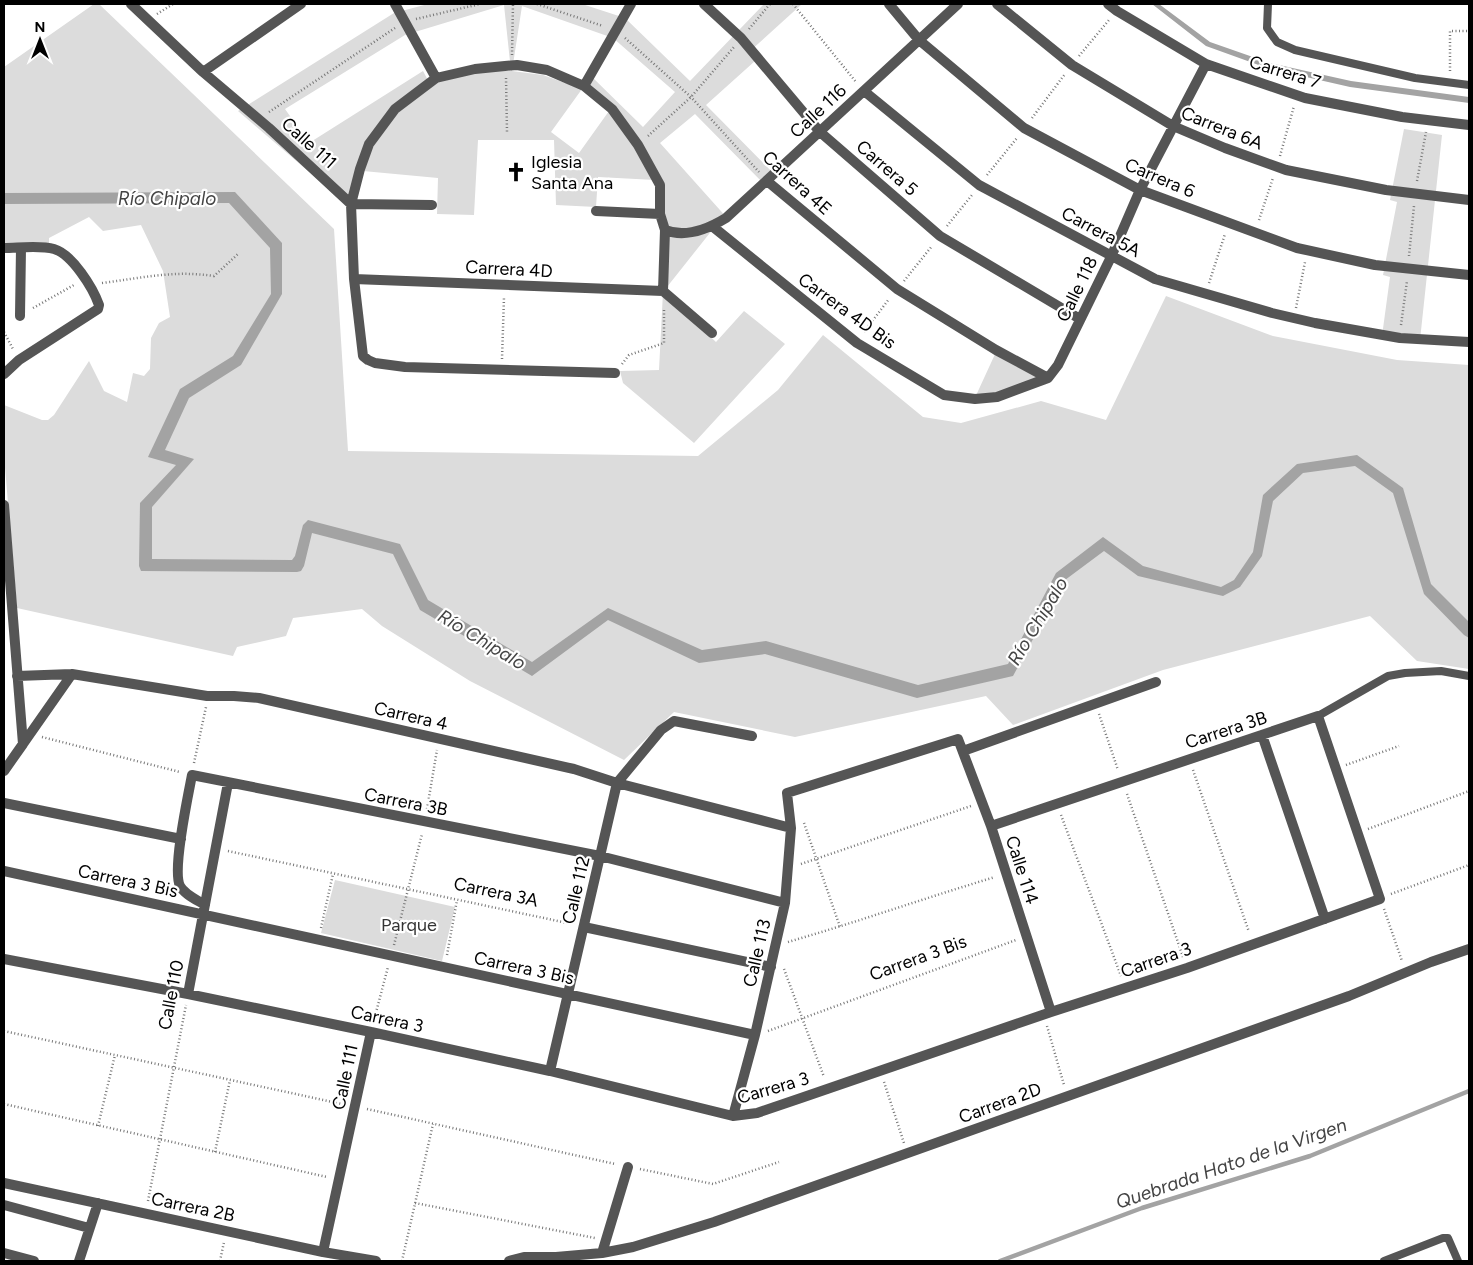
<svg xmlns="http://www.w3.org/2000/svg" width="1473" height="1265" viewBox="0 0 1473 1265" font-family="Figtree,sans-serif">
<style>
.green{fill:#dcdcdc;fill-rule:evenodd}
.water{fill:#a3a3a3}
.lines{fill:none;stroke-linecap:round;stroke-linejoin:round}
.stream{stroke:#a3a3a3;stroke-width:4.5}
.path{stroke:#777;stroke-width:2.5;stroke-dasharray:1 2.5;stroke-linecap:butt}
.service{stroke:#555;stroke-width:8}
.minor{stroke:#555;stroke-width:10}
.labels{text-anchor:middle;stroke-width:4.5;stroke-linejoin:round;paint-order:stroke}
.street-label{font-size:18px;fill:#000;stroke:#fff}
.poi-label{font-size:18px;fill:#000;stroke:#fff;text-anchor:start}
.park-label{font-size:18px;fill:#333;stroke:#fff}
.water-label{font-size:19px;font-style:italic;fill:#444;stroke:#fff}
</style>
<rect width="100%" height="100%" fill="#fff"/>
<path class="green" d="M94,4H99L334,229L348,451L698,456L778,390L823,335L923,417L961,423L1041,401L1106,420L1166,296L1273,336L1397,360L1469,365V669L1417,661L1370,616L1163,670L1013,725L986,696L795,737L674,712L624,760L470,681L382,626L362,609L293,618L286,636L237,647L233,656L17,608L4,456V405L42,420H48L54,415L89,361L104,391L127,402L133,373L144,376L150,369L151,338L159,323L170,317L163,271L141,225L103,231L89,217L49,238V248H4V67Z
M428,4H582L625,18L690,81L764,4H802L749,52L755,61L706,105L775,175L765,185L695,114L660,143L728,219L713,229L663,292L716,342L744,311L785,344L694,443L623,383L620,371L659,370L663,292V232L655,180L598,177L596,207L556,205L554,140H478L474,215L437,214L438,178L363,171L350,210L336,195L238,111L394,13ZM504,5L511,71H475L430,84L423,71L309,143L285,109L405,35ZM522,6L613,38L675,92L643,127L590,75L582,89L543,75L512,71ZM582,89L609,111L579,153L551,132Z
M1404,129L1442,135L1420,340L1382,336L1390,277L1383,275L1397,202L1390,200Z
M996,352L1038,378L973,402Z
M335,880L455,907L442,961L321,933Z"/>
<path class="water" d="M1152,4H1159L1210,42L1270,63L1351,81L1469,97V103L1350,87L1267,68L1206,46Z
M235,192L282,243V294L241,365L189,398L165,450L194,459L152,507V559L292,560L295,556L303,525L308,520L400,544L428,600L532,662L608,608L702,650L766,641L918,685L1008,664L1056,573L1103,537L1143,566L1221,587L1234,580L1253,552L1263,495L1297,464L1357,455L1403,488L1431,584L1469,622V638L1464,635L1424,594L1393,493L1355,466L1303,473L1273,501L1262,556L1240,587L1223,596L1138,576L1104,551L1065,580L1013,676L917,698L765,654L699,663L608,620L532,676L420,610L393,554L312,533L304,566L301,571L297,572L141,571L139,566L140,503L176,465L148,457L180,389L233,356L271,294L270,248L229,203L4,204V193Z"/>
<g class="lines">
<path class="stream" d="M1000,1261L1142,1208L1310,1156L1469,1091"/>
<path class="path" d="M537,4L603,26
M793,4L856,82
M157,14L173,4
M416,19L480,4
M749,29L770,4
M625,38L691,97L759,172
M512,55L513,4
M1079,56L1109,20
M1450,71V31H1469
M506,78L507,132
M269,112L395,28
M1032,118L1065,74
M648,136L691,97L734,47
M1280,156L1294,106
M987,175L1017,138
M1417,181L1426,132
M1259,220L1273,178
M947,226L972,195
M1409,256L1414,206
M904,281L932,246
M102,283C142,278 173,270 214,276L238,254
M1209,283L1225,234
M33,308L74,285
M1296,308L1305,262
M1401,325L1407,281
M4,332L13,349
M864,332L889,299
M502,359L504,297
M622,364L629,355L664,343V308
M1099,714L1118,770
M42,737L180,772
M194,763L206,707
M1346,765L1399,746
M1193,770L1249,932
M1127,794L1183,957
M427,809L437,750
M1061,815L1121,976
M804,823L840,927
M1368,829L1469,791
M228,851L572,924
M801,864L971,806
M1391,894L1469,865
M1384,909L1402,961
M321,928L333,874
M788,942C857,922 925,898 995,877
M394,945L422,834
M447,955L457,900
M784,969L824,1077
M374,1020L388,967
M1047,1026L1064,1085
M4,1031L342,1104
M768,1031L1016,940
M884,1082L904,1143
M4,1104L327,1177
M367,1109L615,1164
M98,1126L115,1055
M215,1152L230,1080
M640,1169L713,1184L779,1162
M148,1201L186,1005
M415,1203L595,1238
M220,1261L224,1242
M402,1261L433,1124"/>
<path class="service" d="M1268,4L1267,28L1277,42L1295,50L1415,78L1469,85
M1318,716L1388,676L1405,673L1441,671L1469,676
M1384,1261L1443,1238H1448L1458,1261"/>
<path class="minor" d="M131,4L203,72L269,128L351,204
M395,4L436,78
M704,4L741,38L820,132L940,236L1080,319
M889,4L919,40L1024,128L1140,190L1297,248L1375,265L1469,275
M997,4L1072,65L1173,126L1225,148L1286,170L1386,190L1469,200
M1108,4L1117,11L1206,64L1305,98L1402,117L1469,125
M203,72L301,4
M584,86L631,4
M864,91L979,185L1155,279L1272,313L1315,323L1400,338L1469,342
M767,181L897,289L996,350L1048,378
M351,204L432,205
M596,211L660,214
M712,226L857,343L944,395L975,399L997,397L1048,378L1058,365L1111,257L1140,190L1206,64
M665,230C685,238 708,229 726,218L958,4
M4,248C18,248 40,245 54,249C72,254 93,288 99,305L98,309L19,360L4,374
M354,279L663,291
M663,291L712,333
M20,316L21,248
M615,373L405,367L375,363L368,360L363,356L354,279L351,204L360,169L369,144L395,109L436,78L475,69L505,66L517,65L547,70L584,86L612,109L638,145L660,185V214L665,230L663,291
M4,505L23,744L4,771
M17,676L72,674L207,696H234L259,698L574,769L617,783L791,828
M1262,735L1325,919
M23,744L72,674
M963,751L1156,682
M4,803L181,839
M4,871L755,1035
M205,905C197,900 184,894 180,886C172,870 188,796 192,775L600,856L785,903
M584,927L771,967
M4,959L188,994L371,1032L550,1071L733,1116L757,1113L801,1098L1051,1012L1187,968L1380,899L1318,716L991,826
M188,994L228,783
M550,1071L617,783L661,730L674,721L752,736
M733,1116L755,1035L785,903L791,828L787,793L958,739L991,826L1051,1012
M4,1183L323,1252L376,1261
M4,1205L89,1228
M323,1252L371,1032
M4,1253L34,1261
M602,1253L628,1167
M79,1261L98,1203
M509,1261L524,1257H556L602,1253L633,1247L714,1222L1349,996L1431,962L1469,949"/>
</g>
<defs>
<symbol id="church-bare" viewBox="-9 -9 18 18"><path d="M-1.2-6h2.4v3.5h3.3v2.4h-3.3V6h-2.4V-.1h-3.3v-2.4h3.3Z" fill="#000" stroke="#fff" stroke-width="2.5" paint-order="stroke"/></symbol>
</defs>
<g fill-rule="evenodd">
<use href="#church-bare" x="502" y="158" width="28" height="28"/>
</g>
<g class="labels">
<g class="street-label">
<text transform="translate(1285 72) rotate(17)" y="6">Carrera 7</text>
<text transform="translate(818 111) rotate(-43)" y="6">Calle 116</text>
<text transform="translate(1222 128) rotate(22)" y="6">Carrera 6A</text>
<text transform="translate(309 143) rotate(42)" y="6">Calle 111</text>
<text transform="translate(887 168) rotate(41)" y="6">Carrera 5</text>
<text transform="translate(1160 178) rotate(23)" y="6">Carrera 6</text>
<text transform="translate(797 183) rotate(42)" y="6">Carrera 4E</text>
<text transform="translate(1101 232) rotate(28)" y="6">Carrera 5A</text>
<text transform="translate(509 269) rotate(3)" y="6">Carrera 4D</text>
<text transform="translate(1077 289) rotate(-64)" y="6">Calle 118</text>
<text transform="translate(847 311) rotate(36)" y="6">Carrera 4D Bis</text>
<text transform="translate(411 716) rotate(13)" y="6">Carrera 4</text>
<text transform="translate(1226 730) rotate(-18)" y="6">Carrera 3B</text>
<text transform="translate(406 802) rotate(11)" y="6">Carrera 3B</text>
<text transform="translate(1022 870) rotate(72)" y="6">Calle 114</text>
<text transform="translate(128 881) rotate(12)" y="6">Carrera 3 Bis</text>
<text transform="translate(576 890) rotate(-77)" y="6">Calle 112</text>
<text transform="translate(496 892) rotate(12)" y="6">Carrera 3A</text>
<text transform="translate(757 953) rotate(-77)" y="6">Calle 113</text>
<text transform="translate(918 958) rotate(-20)" y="6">Carrera 3 Bis</text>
<text transform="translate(1156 960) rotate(-19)" y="6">Carrera 3</text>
<text transform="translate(524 968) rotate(12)" y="6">Carrera 3 Bis</text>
<text transform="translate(171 995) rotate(-79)" y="6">Calle 110</text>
<text transform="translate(387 1019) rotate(12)" y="6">Carrera 3</text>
<text transform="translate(345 1077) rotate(-78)" y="6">Calle 111</text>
<text transform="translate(773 1088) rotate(-16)" y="6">Carrera 3</text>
<text transform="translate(1000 1103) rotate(-20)" y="6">Carrera 2D</text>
<text transform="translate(193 1207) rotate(12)" y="6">Carrera 2B</text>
</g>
<g class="poi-label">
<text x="531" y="168">Iglesia<tspan x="531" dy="21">Santa Ana</tspan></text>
</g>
<g class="park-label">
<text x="409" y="931">Parque</text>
</g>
<g class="water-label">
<text x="167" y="205">Río Chipalo</text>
<text transform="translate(1037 621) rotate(-59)" y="7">Río Chipalo</text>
<text transform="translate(482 639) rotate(31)" y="7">Río Chipalo</text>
<text transform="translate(1231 1163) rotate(-19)" y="7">Quebrada Hato de la Virgen</text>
</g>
</g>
<rect width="1473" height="1265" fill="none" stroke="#000000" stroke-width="10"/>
<g transform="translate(40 40)" stroke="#ffffff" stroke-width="4" paint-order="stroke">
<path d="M0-4L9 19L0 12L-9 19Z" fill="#000000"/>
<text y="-8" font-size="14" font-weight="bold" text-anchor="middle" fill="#000000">N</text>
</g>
</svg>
